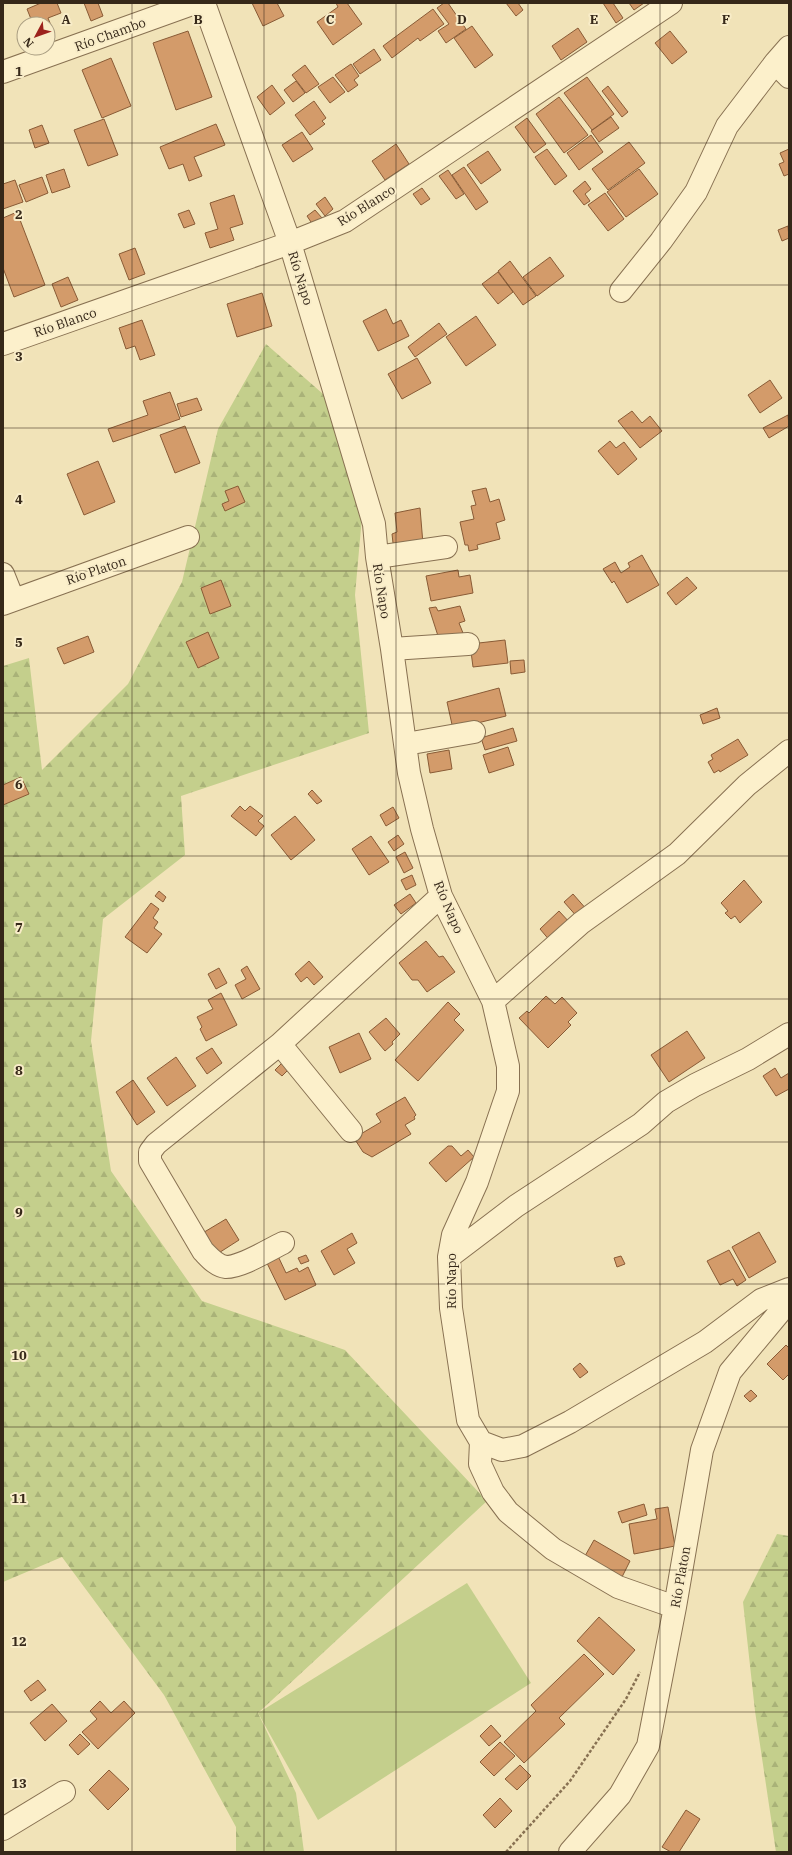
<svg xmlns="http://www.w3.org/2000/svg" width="792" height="1855" viewBox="0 0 792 1855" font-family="'IBM Plex Serif',serif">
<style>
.forest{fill:url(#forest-firs)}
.garden{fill:#c4cf8c}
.building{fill:#d39b6a;stroke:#895b36}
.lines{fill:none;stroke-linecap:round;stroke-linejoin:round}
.minor-casing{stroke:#887152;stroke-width:24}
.path{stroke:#887152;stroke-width:2.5;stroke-dasharray:3 2;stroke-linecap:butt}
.minor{stroke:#fcf0cb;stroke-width:22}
.grid{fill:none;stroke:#362819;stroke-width:1;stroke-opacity:0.55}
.labels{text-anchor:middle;stroke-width:4;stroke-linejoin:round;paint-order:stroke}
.street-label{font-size:13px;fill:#362819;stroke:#f8ecc8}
.grid-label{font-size:13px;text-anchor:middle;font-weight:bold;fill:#362819;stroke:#f8ecc8;stroke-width:4;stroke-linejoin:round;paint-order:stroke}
</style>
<defs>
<pattern id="forest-firs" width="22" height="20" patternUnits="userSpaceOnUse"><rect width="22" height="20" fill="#c4cf8c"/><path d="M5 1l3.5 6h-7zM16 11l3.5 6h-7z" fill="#a9b278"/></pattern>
</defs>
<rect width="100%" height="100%" fill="#f1e3b8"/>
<path class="forest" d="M266,344L355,422L362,517L355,595L369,733L181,796L185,855L103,919L91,1041L111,1171L202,1301L345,1350L487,1501L258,1713L296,1793L304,1852H236V1827L164,1695L62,1557L3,1582V666L29,658L42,770L128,684L182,582L218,429Z
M777,1534L789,1536V1852H776L755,1711L743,1602Z"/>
<path class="garden" d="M467,1583L531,1683L318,1820L258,1713Z"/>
<path class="building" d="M41,3H57L61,13L48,18L54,33L48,35V24H33L27,9Z
M84,3H98L103,16L91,21Z
M252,3H277L284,16L263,26Z
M336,3H347L362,24L333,45L317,22L338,7Z
M444,3H448L466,29L446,43L438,31L449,24L437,8Z
M506,3H518L523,10L516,16Z
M603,3H613L623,18L616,23Z
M629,3H644L634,10Z
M433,9L444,24L420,41L418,38L392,58L383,46Z
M472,26L493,55L475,68L454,38Z
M578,28L587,42L561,60L552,46Z
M188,31L212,97L176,110L153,43Z
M670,31L687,52L672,64L655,43Z
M374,49L381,60L360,74L353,64Z
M111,58L131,106L102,118L82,70Z
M351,64L359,76L354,80L358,85L348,92L335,75Z
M305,65L319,84L306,93L292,75Z
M333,77L345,92L330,103L318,87Z
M587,77L614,114L592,130L564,93Z
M296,81L305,93L293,102L284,90Z
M272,85L285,103L270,115L257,97Z
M608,86L628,112L622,117L602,91Z
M559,97L588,135L564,153L536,114Z
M314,101L326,118L322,121L325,124L310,135L295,115Z
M611,117L619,128L599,142L591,131Z
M527,118L546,144L534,153L515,127Z
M104,119L118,155L88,166L74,130Z
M216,124L225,145L194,157L202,176L189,181L183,164L169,169L160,147Z
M42,125L49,143L35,148L29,130Z
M302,132L313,149L293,162L282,145Z
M591,135L603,152L579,170L567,153Z
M629,142L645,163L608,190L592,169Z
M396,144L409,164L385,180L372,161Z
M547,149L567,176L555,185L535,157Z
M789,149V174L784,176L779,164L784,162L780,153Z
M488,151L501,170L481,184L467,165Z
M464,167L488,202L476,210L452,175Z
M64,169L70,187L52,193L46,175Z
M639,169L658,194L626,217L607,192Z
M448,170L464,194L456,199L439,176Z
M42,177L48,193L26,202L19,185Z
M15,180L23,202L3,209V184Z
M585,181L591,189L585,194L590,201L584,205L573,191Z
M422,188L430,199L421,205L413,194Z
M605,193L624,219L608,231L588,205Z
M234,195L243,224L230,228L234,240L210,248L205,233L218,229L210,203Z
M325,197L333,209L325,216L316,204Z
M189,210L195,224L184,228L178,214Z
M315,210L322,218L313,225L307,216Z
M17,212L45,285L14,297L3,268V218Z
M788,226L789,238L782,241L778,230Z
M135,248L145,274L129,280L119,254Z
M550,257L564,276L537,296L523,277Z
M510,261L536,296L523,305L498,271Z
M498,272L513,292L498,304L482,284Z
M68,277L78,300L61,307L52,284Z
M262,293L272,326L237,337L227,304Z
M386,309L393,324L401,320L409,336L378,351L363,321Z
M476,316L496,345L466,366L446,337Z
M142,320L155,355L140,360L135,346L126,349L119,328Z
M439,323L447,334L415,357L408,347Z
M417,358L431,383L402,399L388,374Z
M770,380L782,398L760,413L748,395Z
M170,392L180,419L113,442L108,429L148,415L143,401Z
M197,398L202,410L181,417L177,404Z
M632,411L642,423L650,416L662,431L640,448L618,421Z
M788,415L789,426L769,438L763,428Z
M185,426L200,463L175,473L160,435Z
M610,441L616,448L624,442L637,459L618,475L598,451Z
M98,461L115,502L84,515L67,474Z
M238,486L245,502L225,511L222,504L229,501L225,491Z
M486,488L490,502L499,499L505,520L496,523L500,539L477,545L478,549L469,551L468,545H465L460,522L474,519L471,506L476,505L472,491Z
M420,508L423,544L393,543L392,534L397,532L395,513Z
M642,555L659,585L627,603L614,581L612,583L603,569L615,562L621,573L630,567L628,563Z
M458,570L459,577L470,575L473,593L431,601L426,576Z
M687,577L697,588L676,605L667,593Z
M221,580L231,606L210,614L201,588Z
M460,606L465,621L459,623L463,633L439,639L429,608L436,607L438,611Z
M208,632L219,658L198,668L186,642Z
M88,636L94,652L64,664L57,648Z
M505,640L508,663L473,667L470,644Z
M524,660L525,672L511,674L510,661Z
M499,688L506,716L453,729L447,702Z
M717,708L720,718L703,724L700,715Z
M513,728L517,741L485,750L481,738Z
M738,739L748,755L720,772L719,770L714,773L708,762L713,759L711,755Z
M508,747L514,765L489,773L483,755Z
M449,750L452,769L430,773L427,754Z
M21,777L29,794L3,805V785Z
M312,790L322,801L317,804L308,794Z
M240,806L245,811L250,806L263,816L258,821L264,826L256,836L231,816Z
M393,807L399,818L386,826L380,815Z
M295,816L315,840L291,860L271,835Z
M398,835L404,844L394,851L388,842Z
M371,836L389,862L369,875L352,849Z
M405,852L413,868L404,873L396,857Z
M412,875L416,885L406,890L401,880Z
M744,880L762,902L740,923L735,916L731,919L725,913L728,911L721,903Z
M159,891L166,897L163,902L155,896Z
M410,894L416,903L401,914L394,905Z
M573,894L588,911L579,919L564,902Z
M151,903L159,909L153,918L158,922L154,928L162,934L147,953L125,937Z
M559,911L571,924L551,942L540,929Z
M426,941L439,957L443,956L455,972L427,992L418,980H412L399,963Z
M309,961L323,977L314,985L307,977L301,982L295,974Z
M247,966L260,989L242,999L235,985L246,979L241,970Z
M219,968L227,983L216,989L208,974Z
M221,993L237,1025L206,1041L200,1029L202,1027L197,1017L213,1009L208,1000Z
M546,996L555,1004L562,997L577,1013L568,1022L571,1025L548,1048L519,1018L527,1011L529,1013Z
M448,1002L460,1014L454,1020L464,1030L418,1081L395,1060Z
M386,1018L400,1034L392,1042L393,1044L385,1051L369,1032Z
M687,1031L705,1058L669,1082L651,1055Z
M359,1033L371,1059L340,1073L329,1047Z
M212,1048L222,1063L207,1074L196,1058Z
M176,1057L196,1086L167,1106L147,1078Z
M282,1063L289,1069L282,1076L275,1070Z
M775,1068L781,1078L789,1073V1089L776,1096L763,1076Z
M133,1080L155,1112L137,1125L116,1092Z
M405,1097L416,1115L414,1117L415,1119L405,1125L411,1134L372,1157L363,1152L354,1138L381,1122L376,1114Z
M448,1146H452L461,1156L468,1150L474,1157L446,1182L429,1163Z
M226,1219L239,1240L214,1256L201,1234Z
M759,1232L776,1262L749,1278L732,1247Z
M352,1233L357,1243L347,1249L355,1263L334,1275L321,1251Z
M729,1250L746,1280L737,1286L733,1279L720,1285L707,1261Z
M277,1254L286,1273L297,1268L299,1272L308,1267L316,1285L285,1300L265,1259Z
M306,1255L309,1261L301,1264L298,1258Z
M621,1256L625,1264L617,1267L614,1258Z
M786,1345L789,1348V1374L783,1380L767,1364Z
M580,1363L588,1372L580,1378L573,1369Z
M751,1390L757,1396L750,1402L744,1396Z
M644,1504L647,1515L622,1523L618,1512Z
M668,1507L675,1546L634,1554L629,1524L657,1519L655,1509Z
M594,1540L630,1561L622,1577L585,1556Z
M599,1617L635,1650L613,1675L577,1641Z
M584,1654L604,1674L559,1718L565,1724L524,1763L504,1742L536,1711L531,1705Z
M38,1680L46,1690L31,1701L24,1691Z
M100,1701L111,1713L124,1701L135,1713L98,1749L82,1732L97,1719L90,1711Z
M52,1704L67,1721L45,1741L30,1723Z
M491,1725L501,1736L489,1746L480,1736Z
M80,1734L90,1744L78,1755L69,1745Z
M500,1742L515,1756L494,1776L480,1762Z
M520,1765L531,1776L517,1790L505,1779Z
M109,1770L129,1789L108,1810L89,1790Z
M500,1798L512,1811L495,1828L483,1815Z
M686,1810L700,1819L679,1852H671L662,1847Z"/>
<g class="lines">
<defs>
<path id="minor" d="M204,3L290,243L374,524L377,557L392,649L409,773L422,829L441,896L493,1001L508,1066V1091L477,1182L453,1235L449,1257L451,1308L468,1420L481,1442L502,1450L523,1446L570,1422L705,1342L761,1300L789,1289
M789,47L775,63L789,77
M3,72L195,3
M621,291L661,241L696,192L727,126L775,63
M3,344L290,243L345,221L671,3
M377,557L446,547
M3,574L13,599
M3,604L188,537
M392,649L468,644
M406,744L474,732
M493,1001L581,923L677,854L747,785L789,751
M280,1044L351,1131
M283,1243C268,1250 242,1267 226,1267C216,1266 209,1257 203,1251L150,1161V1152L156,1144L280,1044L441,896
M449,1257L516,1206L641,1124L666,1102L695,1085L748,1059L789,1034
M481,1442L480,1464L493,1492L508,1512L553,1549L618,1587L675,1607
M3,1829L64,1792
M570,1852L620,1795L648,1746L675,1607L702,1450L730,1372L789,1301"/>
</defs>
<use href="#minor" class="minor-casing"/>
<path class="path" d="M506,1852L570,1781L626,1699L640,1672"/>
<use href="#minor" class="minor"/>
</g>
<path class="grid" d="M132,3V1852M264,3V1852M396,3V1852M528,3V1852M660,3V1852M3,143H789M3,285H789M3,428H789M3,571H789M3,713H789M3,856H789M3,999H789M3,1142H789M3,1284H789M3,1427H789M3,1570H789M3,1712H789"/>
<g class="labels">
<g class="street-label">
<text transform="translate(110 34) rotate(-20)" y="5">Río Chambo</text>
<text transform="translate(366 205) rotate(-32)" y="5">Río Blanco</text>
<text transform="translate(301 278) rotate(73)" y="5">Río Napo</text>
<text transform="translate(65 322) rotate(-19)" y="5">Río Blanco</text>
<text transform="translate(96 570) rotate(-19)" y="5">Río Platon</text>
<text transform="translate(382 591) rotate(81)" y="5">Río Napo</text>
<text transform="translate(449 907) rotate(67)" y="5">Río Napo</text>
<text transform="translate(451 1281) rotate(-90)" y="5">Río Napo</text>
<text transform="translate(680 1577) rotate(-80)" y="5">Río Platon</text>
</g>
</g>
<g class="grid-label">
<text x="66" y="24">A</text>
<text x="198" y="24">B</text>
<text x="330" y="24">C</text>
<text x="462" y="24">D</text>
<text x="594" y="24">E</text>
<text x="726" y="24">F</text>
<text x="19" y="76">1</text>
<text x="19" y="219">2</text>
<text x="19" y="361">3</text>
<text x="19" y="504">4</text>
<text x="19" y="647">5</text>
<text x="19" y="789">6</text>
<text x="19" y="932">7</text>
<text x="19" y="1075">8</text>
<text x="19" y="1217">9</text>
<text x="19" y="1360">10</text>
<text x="19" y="1503">11</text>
<text x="19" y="1646">12</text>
<text x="19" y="1788">13</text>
</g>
<rect width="792" height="1855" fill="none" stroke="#362819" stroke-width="8"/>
<g transform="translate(36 36) rotate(229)"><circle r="19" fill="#f8ecc8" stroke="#aa9e82"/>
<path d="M0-3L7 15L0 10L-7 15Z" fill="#9c221d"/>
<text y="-6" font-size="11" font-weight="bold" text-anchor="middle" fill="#362819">N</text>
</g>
</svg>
